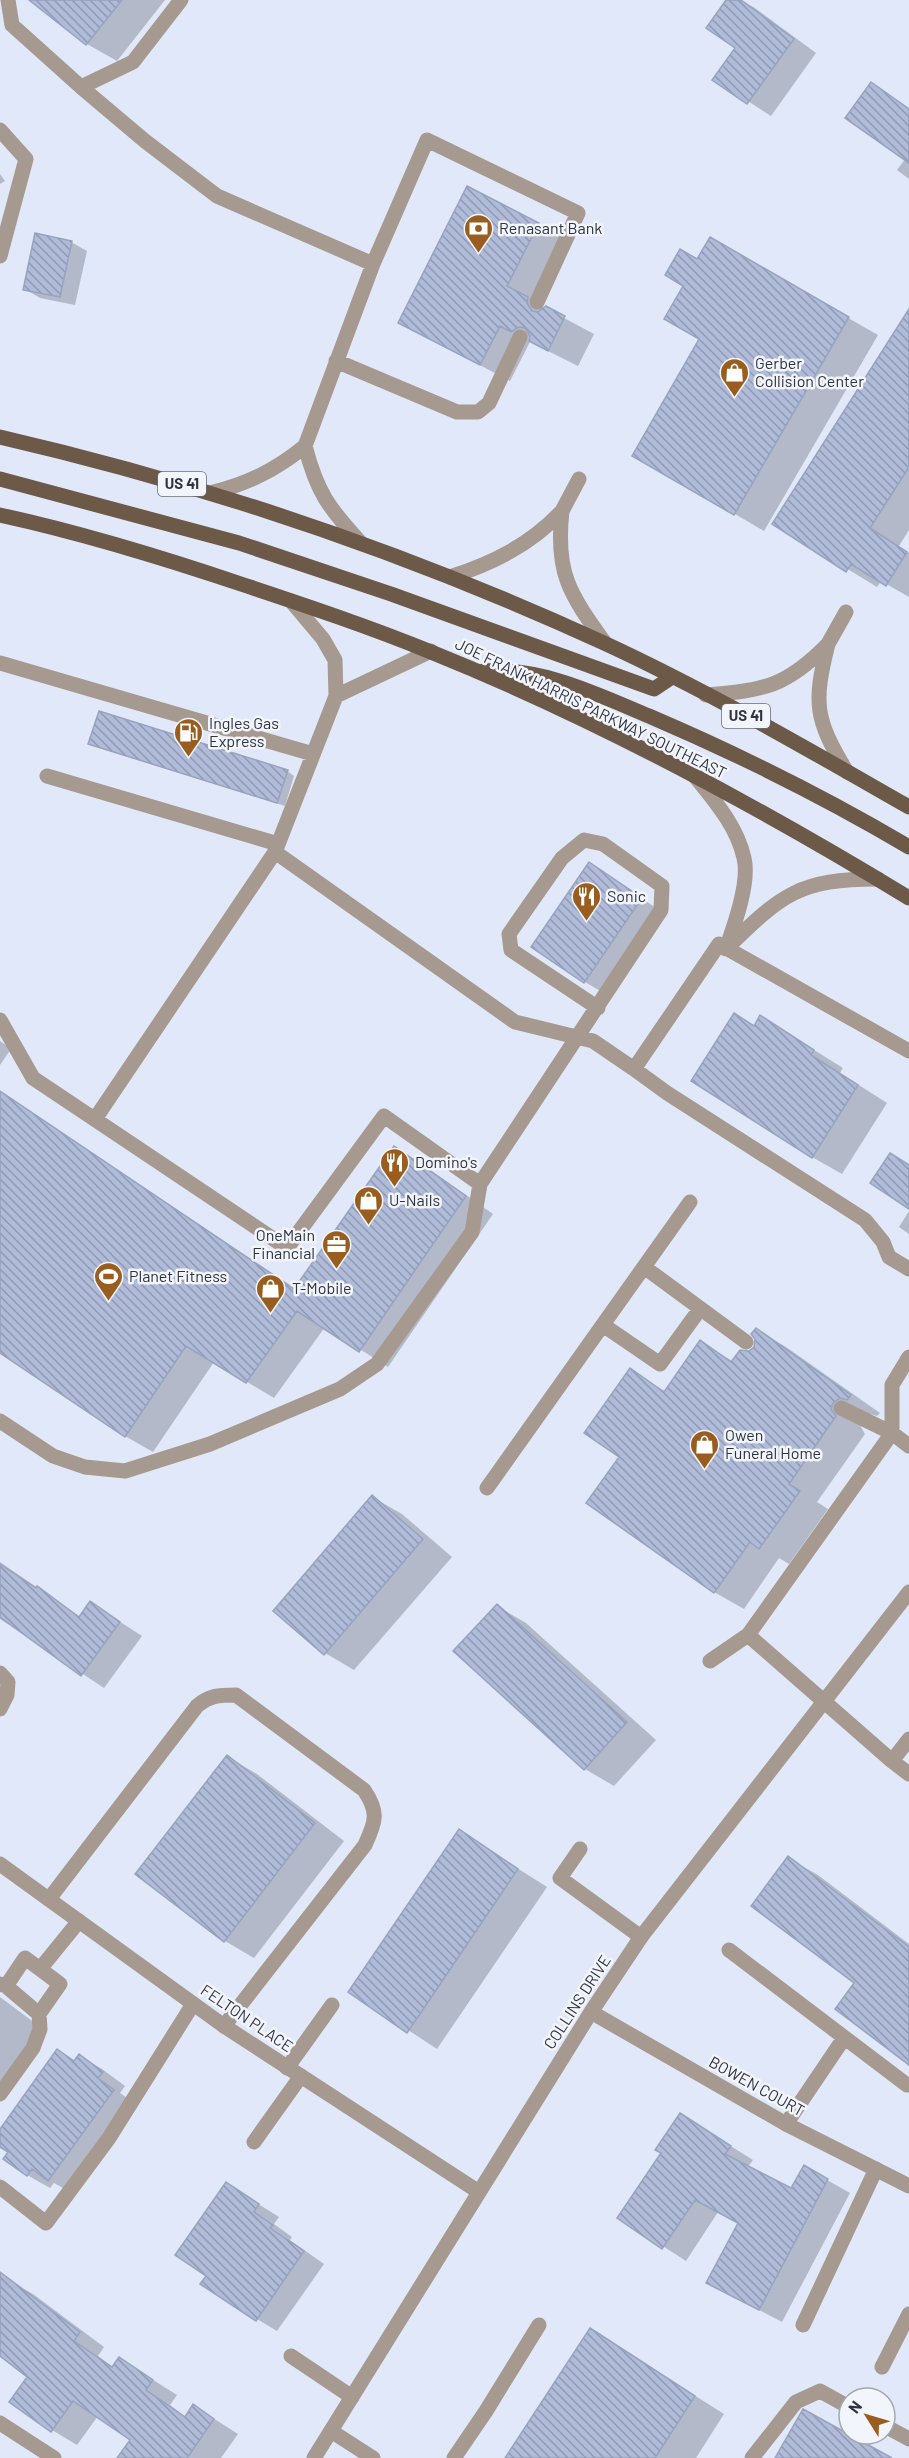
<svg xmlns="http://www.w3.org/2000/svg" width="909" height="2458" viewBox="0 0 909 2458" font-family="Barlow,sans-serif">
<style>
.shadow{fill:#0003}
.building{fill:url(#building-back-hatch);stroke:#97a3bf;stroke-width:1.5}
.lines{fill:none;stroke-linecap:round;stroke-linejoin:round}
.service{stroke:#a59990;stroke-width:15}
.minor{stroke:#a59990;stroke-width:15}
.primary{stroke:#6d5948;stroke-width:15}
.labels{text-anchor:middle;stroke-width:5;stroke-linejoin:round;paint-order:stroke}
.shield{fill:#f2f5fb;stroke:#6a6e77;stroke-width:1.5}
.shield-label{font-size:15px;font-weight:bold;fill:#2f343f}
.poi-label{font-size:16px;fill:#2f343f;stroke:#f2f5fb;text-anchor:start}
.street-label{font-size:16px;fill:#2f343f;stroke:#f2f5fb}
</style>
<defs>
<pattern id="building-back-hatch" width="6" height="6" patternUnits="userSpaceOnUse" patternTransform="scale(1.5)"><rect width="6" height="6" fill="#afbbd8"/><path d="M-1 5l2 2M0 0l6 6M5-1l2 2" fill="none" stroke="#8f99b1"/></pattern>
</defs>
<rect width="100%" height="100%" fill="#e0e8fa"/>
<path class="shadow" d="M31,0H165L117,61L87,44Z
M728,0H740L755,8L816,53L771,116L714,79L737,48Z
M871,84L909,108V179L897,170L905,159Z
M0,174L5,181L0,184Z
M538,224L568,241L536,303L594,334L578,366L530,342L510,381L400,323Z
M710,239L878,335L764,531L634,455L701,338L685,285Z
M71,242L87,251L75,305L40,298L25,289Z
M909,312V530L899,546L909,553V597L881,581L877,587L774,524Z
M90,743L287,771L294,776L285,806L97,747Z
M589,864L664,913L607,995L585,982Z
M761,1017L843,1068L840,1073L887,1103L842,1174L812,1157L755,1027Z
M0,1041L11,1049L0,1065Z
M0,1091L296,1289L395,1148L422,1164L493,1214L388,1367L325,1327L274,1398L214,1362L153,1452L125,1436L0,1351Z
M909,1211V1234L899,1227Z
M756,1330L786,1347L880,1413L877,1416L870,1414L862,1420L861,1427L865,1434L817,1502L828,1509L789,1564L779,1558L744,1609L714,1592L621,1457L630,1370L666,1392L701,1342L734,1362L756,1348Z
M372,1497L402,1514L452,1557L354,1670L325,1653Z
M0,1562L80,1617L91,1603L142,1636L104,1688L0,1619Z
M497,1606L526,1623L656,1740L614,1786L585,1769Z
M228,1757L257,1774L344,1841L254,1958L225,1941Z
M459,1831L547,1887L437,2049L350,1992Z
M788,1858L818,1875L909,1944V2063L856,1983Z
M0,1997L47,2032L0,2096Z
M58,2051L75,2061L79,2056L102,2069L125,2086L120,2093L136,2104L72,2193L54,2183L50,2188L27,2175L10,2152L0,2145V2131Z
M681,2115L753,2160L748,2167L792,2190L804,2167L850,2193L782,2322L731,2295L740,2223L718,2212L686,2261L619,2218L663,2153Z
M227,2184L279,2217L274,2224L292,2237L290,2240L324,2264L277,2331L257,2319L208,2275Z
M0,2276L33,2294L104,2347L98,2356L114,2368L120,2359L177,2395L170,2405L186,2417L194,2406L238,2434L221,2458H119L132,2440L98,2416L77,2445L52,2430L29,2377L0,2354Z
M591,2330L724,2414L696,2458H507Z"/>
<path class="building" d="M29,0H122L86,45Z
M726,0H741L794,39L747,104L712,80L735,48L706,28Z
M871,82L909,109V163L845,118Z
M467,186L539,223L507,286L528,297L527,303L532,311L538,312L546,306L565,316L548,351L529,341L530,336L525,328L519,327L511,332L500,326L480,365L398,323Z
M35,233L72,241L60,297L23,290Z
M710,237L849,317L734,515L632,456L699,339L664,319L683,286L665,275L680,249L697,259Z
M909,309V467L870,528L907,552L886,586L851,564L846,572L772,524Z
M99,711L288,770L277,803L88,744Z
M589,862L642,898L584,983L531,947Z
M734,1013L754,1026L760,1015L814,1050L811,1055L858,1085L812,1158L691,1081Z
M0,1091L294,1289L394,1146L466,1196L359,1352L297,1311L246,1383L186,1346L125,1437L0,1353Z
M890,1153L909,1165V1209L870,1183Z
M756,1328L851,1395L847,1400L840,1398L833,1403L831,1409L836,1416L789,1484L800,1491L759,1549L750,1542L714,1593L586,1503L619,1457L584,1433L630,1368L664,1392L700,1340L731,1362L740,1350L749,1351L754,1347L755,1339L751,1334Z
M372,1495L423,1539L324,1655L273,1611Z
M0,1564L36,1588L37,1586L79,1617L90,1601L120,1622L81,1676L0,1617Z
M497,1604L627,1722L584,1770L453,1651Z
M227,1755L315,1823L224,1942L135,1874Z
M459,1829L518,1869L407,2033L348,1992Z
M788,1856L909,1947V2065L835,2009L854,1983L751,1906Z
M57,2049L74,2061L79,2054L103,2072L98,2078L114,2090L48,2181L32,2169L27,2176L3,2159L8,2152L0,2147V2129Z
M680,2113L731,2146L725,2154L791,2188L804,2165L828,2179L759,2310L706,2283L738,2223L695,2200L662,2249L617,2218L661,2153L655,2150Z
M226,2182L259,2204L254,2212L273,2225L270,2228L304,2251L256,2321L200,2284L206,2276L175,2255Z
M0,2272L80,2332L74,2341L112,2367L119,2357L153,2380L146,2390L185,2417L193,2404L214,2419L187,2458H117L130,2440L73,2401L51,2432L9,2402L27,2377L0,2356Z
M590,2328L695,2396L655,2458H505Z
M803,2409L892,2458H775Z"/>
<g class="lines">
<path class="service" d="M8,0L12,25L81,87L133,62L181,0
M81,87L145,141L217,196L373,264L305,446
M0,130L26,159L0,256
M373,264L427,140L578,213L537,302
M336,361L457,412H478L489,403L520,337
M210,493C247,484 276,470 305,446C317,492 328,507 360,542
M562,511L579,479
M450,577C493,563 530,545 562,511C555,574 570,594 605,643
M291,601L323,639L335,660L336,696L275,852L515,1022L593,1041L634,1069L719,944L909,1051
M828,644L846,612
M0,663L313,754
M706,695C765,690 786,687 828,644C813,704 815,719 847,772
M336,696L431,651
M694,775C714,800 737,826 744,858C750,882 734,926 726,949
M47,776L278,844
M728,947C782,894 800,879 878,879
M0,1020L33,1078L287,1248L384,1116L480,1184L661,910L662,886L603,844L584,840L562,858L509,934L511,950L598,1008
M634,1069L667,1093L865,1220L883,1242L889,1257L909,1269
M95,1119L275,852
M644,1267L746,1342
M603,1325L660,1364L700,1309
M909,1357L892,1385V1433L909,1446
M0,1421L53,1456L85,1467L125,1471L210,1444L340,1389L377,1364L472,1232L480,1184
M487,1488L690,1202
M748,1635L892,1433L841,1408
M710,1661L748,1635L892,1761L909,1739
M0,1673L8,1682L7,1695L0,1709
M892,1761L909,1774
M580,1849L560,1878L641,1937
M49,1899L197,1706C210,1695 219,1695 236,1695L364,1790C379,1812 376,1821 365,1845L224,2026
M729,1950L907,2085
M0,1984L6,1986L39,2014
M6,1986L25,1958L40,1969
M287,2068L332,2005
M0,2094L33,2048L40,2029L39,2014L60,1984L40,1969L79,1921
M786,2124L844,2038
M254,2142L301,2076
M0,2187L46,2223L109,2138L193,2004
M803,2325L876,2169
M291,2356L352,2397
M882,2367L909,2314
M885,2426L909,2439
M331,2431L373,2458
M454,2458L486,2411L539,2325
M752,2458L796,2402L820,2391L849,2407"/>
<path class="minor" d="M0,1864L224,2026L479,2192
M591,2012L786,2124L909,2186
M0,2423L54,2458
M314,2458L591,2012L641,1937L909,1592"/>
<path class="primary" d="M0,437C208,485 410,554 604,643C708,691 809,750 909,807
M0,479L239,543L391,594L654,689L672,677
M0,515C83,533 164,558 244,585C307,606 370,627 431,652C597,719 756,805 909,898
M483,671C542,667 596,694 649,716C740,755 823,796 909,847"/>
</g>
<defs>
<symbol id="bank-pin" viewBox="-11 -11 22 30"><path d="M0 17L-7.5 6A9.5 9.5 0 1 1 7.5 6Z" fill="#995e1f" stroke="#f2f5fb"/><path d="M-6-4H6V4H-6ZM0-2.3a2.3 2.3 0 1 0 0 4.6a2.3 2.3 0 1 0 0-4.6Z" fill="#fff"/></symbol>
<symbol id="shop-pin" viewBox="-11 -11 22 30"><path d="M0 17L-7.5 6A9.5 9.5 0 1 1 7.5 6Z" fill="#995e1f" stroke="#f2f5fb"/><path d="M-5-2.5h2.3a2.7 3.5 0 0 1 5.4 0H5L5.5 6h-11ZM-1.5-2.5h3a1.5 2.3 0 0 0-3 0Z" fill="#fff"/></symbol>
<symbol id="fuel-pin" viewBox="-11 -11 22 30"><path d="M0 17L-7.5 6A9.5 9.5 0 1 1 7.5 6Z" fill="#995e1f" stroke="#f2f5fb"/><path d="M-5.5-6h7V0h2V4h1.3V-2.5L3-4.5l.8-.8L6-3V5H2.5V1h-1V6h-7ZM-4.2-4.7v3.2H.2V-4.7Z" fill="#fff"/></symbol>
<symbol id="restaurant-pin" viewBox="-11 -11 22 30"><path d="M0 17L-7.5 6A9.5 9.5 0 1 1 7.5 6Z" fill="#995e1f" stroke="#f2f5fb"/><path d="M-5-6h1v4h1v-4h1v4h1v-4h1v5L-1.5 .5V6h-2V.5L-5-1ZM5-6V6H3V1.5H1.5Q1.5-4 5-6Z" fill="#fff"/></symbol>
<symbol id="office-pin" viewBox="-11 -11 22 30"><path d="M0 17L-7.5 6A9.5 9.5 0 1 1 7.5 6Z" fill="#995e1f" stroke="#f2f5fb"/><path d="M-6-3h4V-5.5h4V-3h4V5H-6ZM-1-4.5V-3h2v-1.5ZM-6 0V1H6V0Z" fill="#fff"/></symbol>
<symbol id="stadium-pin" viewBox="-11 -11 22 30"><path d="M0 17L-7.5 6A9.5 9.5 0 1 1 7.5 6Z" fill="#995e1f" stroke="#f2f5fb"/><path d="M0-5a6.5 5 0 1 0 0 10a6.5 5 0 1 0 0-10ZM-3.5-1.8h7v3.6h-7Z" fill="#fff"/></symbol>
</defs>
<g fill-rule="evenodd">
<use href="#bank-pin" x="462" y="212" width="33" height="45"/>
<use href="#shop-pin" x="718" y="356" width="33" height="45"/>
<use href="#fuel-pin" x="172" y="716" width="33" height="45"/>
<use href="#restaurant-pin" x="570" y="880" width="33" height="45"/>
<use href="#restaurant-pin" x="378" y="1146" width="33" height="45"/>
<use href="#shop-pin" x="352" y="1184" width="33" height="45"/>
<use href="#office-pin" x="320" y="1228" width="33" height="45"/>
<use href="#stadium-pin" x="92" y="1260" width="33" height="45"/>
<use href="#shop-pin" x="254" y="1272" width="33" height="45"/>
<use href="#shop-pin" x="688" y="1428" width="33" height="45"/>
</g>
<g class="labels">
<g class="shield">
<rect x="158" y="472" width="48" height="24" rx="4.5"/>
<rect x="722" y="704" width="48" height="24" rx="4.5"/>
</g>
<g class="shield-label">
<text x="182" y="489">US 41</text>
<text x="746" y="721">US 41</text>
</g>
<g class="poi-label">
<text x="499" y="234">Renasant Bank</text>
<text x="755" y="369">Gerber<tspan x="755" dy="18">Collision Center</tspan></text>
<text x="209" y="729">Ingles Gas<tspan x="209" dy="18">Express</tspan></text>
<text x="607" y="902">Sonic</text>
<text x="415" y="1168">Domino's</text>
<text x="389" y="1206">U-Nails</text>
<text x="315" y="1241" text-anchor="end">OneMain<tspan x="315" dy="18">Financial</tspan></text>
<text x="129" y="1282">Planet Fitness</text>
<text x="292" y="1294">T-Mobile</text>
<text x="725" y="1441">Owen<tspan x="725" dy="18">Funeral Home</tspan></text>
</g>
<g class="street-label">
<text transform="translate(591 708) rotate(26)" y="6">JOE FRANK HARRIS PARKWAY SOUTHEAST</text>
<text transform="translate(577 2002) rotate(-57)" y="6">COLLINS DRIVE</text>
<text transform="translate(247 2018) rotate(34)" y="6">FELTON PLACE</text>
<text transform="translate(757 2086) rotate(29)" y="6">BOWEN COURT</text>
</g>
</g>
<g transform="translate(867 2416) rotate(307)"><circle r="28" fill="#f2f5fb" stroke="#a4a8b0" stroke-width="1.5"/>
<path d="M0-4.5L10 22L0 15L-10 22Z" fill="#995e1f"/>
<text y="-9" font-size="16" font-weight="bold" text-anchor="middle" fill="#2f343f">N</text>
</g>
</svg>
